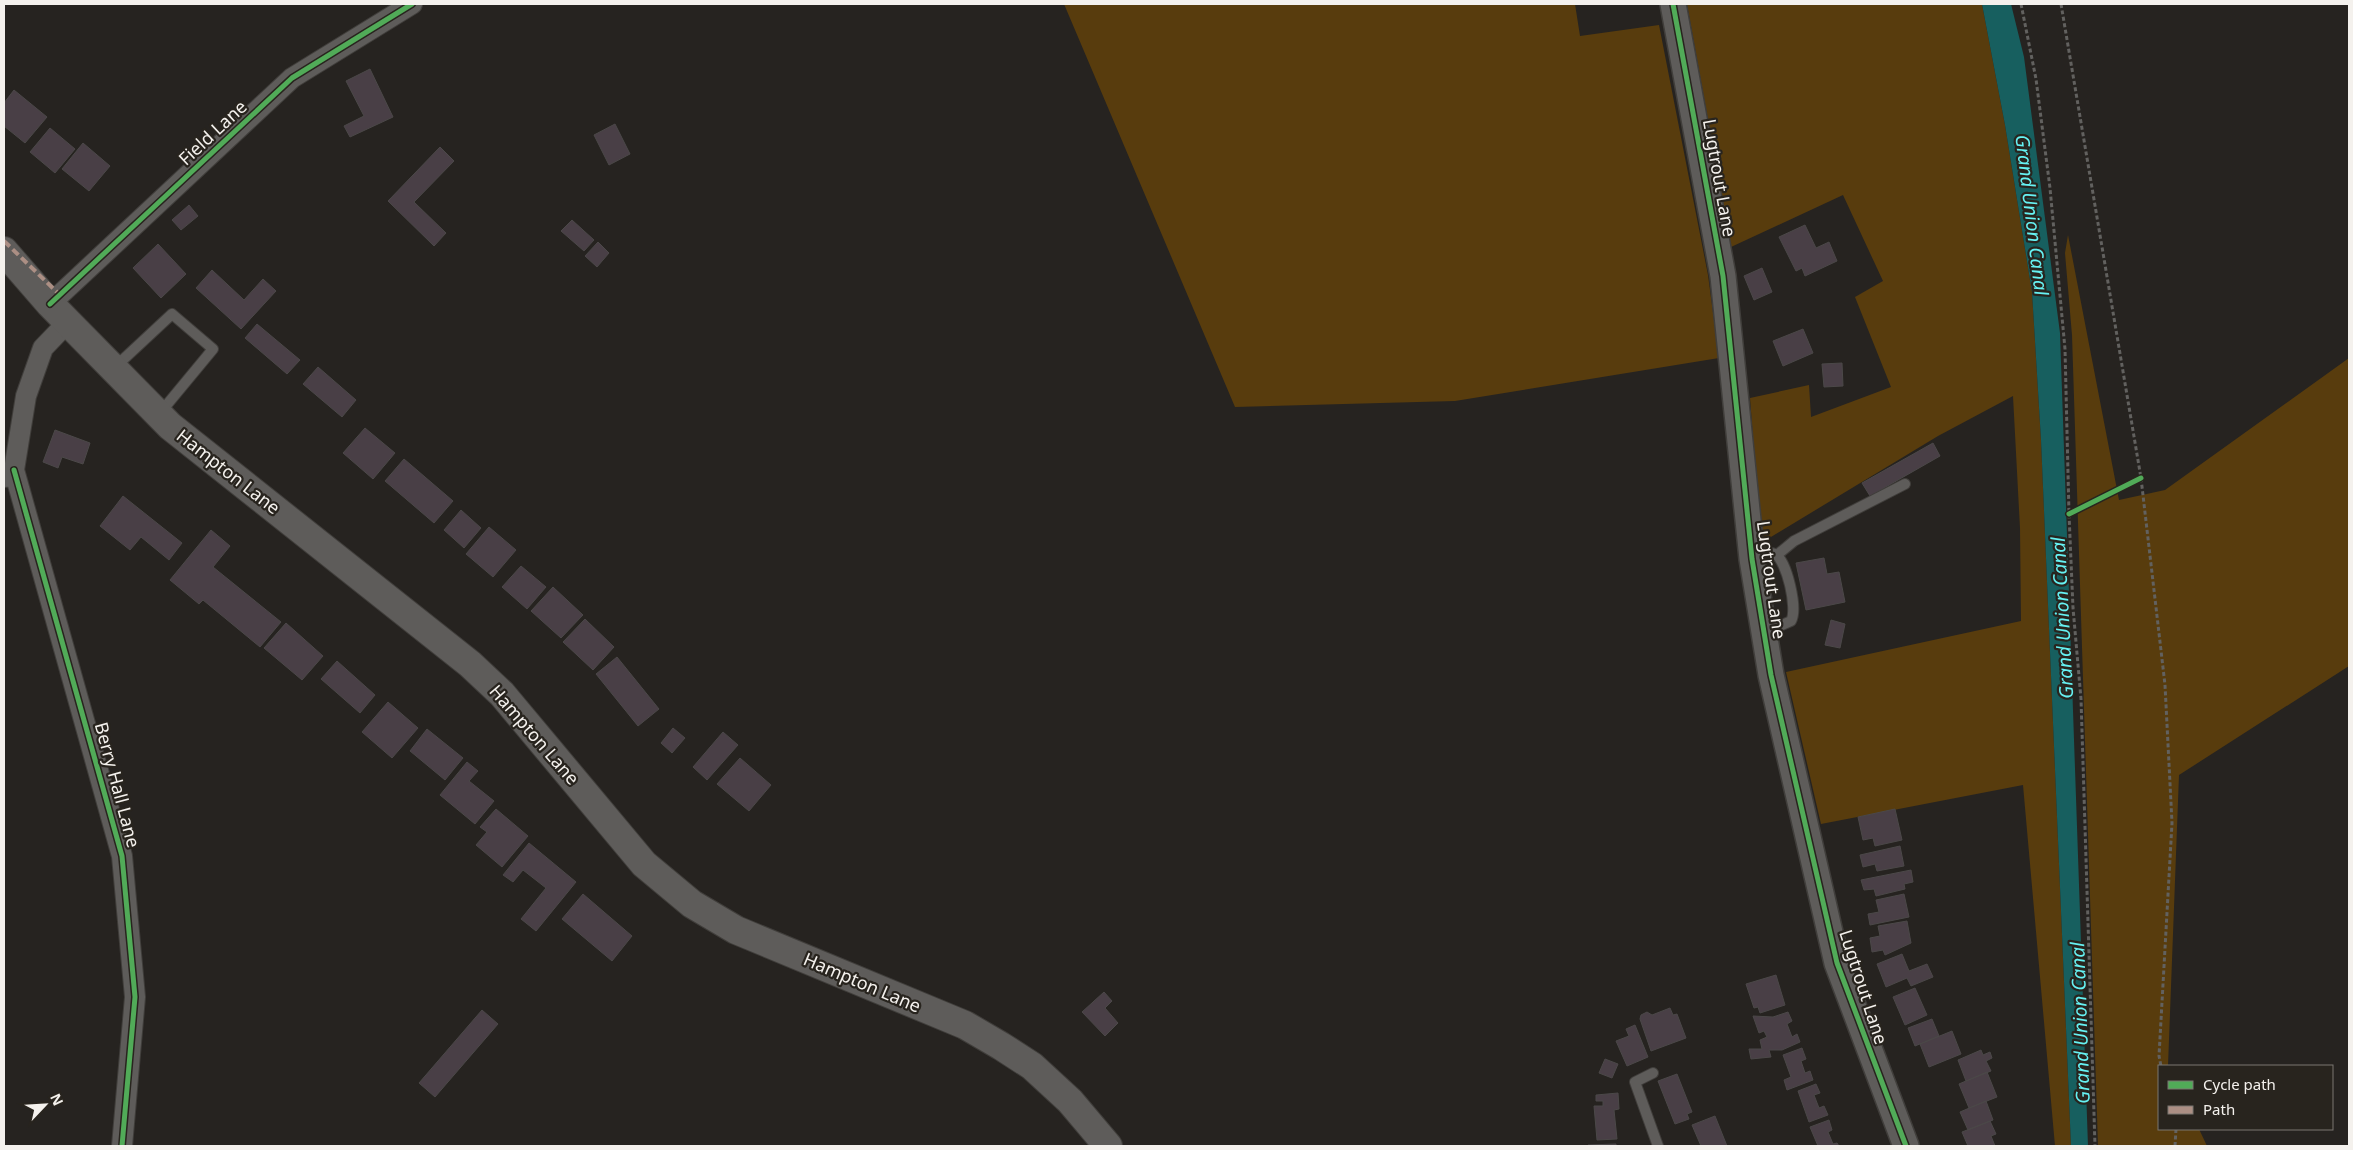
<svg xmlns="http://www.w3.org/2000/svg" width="2353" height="1150" viewBox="0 0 2353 1150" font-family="'Noto Sans',sans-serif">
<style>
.green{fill:#583c0d}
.water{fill:#175f5f}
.building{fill:#493f46;stroke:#4b4848}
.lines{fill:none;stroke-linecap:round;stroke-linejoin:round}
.service-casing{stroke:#403e3b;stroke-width:12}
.minor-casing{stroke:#403e3b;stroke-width:22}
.tertiary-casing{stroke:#403e3b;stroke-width:28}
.secondary-casing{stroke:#403e3b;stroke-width:30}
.path{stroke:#62615f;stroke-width:3;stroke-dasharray:4 2.5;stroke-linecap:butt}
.service{stroke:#5e5c5a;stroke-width:10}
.minor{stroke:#5e5c5a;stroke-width:20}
.tertiary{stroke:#5e5c5a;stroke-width:25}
.secondary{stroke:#5e5c5a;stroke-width:28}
.quiet{stroke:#ac8f84;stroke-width:4;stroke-dasharray:8 4;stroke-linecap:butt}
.cycleway-casing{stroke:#28241e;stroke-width:8}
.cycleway{stroke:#51ab58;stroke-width:5}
.labels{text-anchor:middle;stroke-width:4.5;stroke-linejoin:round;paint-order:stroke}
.street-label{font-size:18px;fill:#f4f1ed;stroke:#28241e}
.water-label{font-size:19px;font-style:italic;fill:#66f2f3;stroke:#28241e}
</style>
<rect width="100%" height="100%" fill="#262320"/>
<path class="green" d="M1064,4H1575L1580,36L1659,25L1708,275L1719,358L1455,401L1235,407Z
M1687,4H1982L2005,125L2032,292L2041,440L2071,1146H2055L2023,785L1821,824L1786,672L2021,621L2020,528L2013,396L1938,436L1761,543L1750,398L1809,385L1811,417L1891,387L1855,297L1883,281L1843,195L1731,247Z
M2068,235L2119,500L2165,490L2349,358V666L2179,775L2168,1066H2159V1129H2199L2207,1146H2098L2072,335L2065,253Z"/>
<path class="water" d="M1982,4H2011L2024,57L2060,333L2088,1146H2071L2041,440L2032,292L2005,125Z"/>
<path class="building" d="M370,69L393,117L350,137L344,126L364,116L346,81Z
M14,90L47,117L25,143L4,126V103Z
M615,124L630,154L609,165L594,135Z
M50,128L75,149L55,173L30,152Z
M83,143L110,166L89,191L62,169Z
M440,147L454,161L414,202L446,233L434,246L388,201Z
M189,205L198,216L181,230L172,220Z
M572,220L594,240L584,251L561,231Z
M1805,225L1816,248L1829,242L1837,261L1805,276L1802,268L1796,271L1779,237Z
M598,242L609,253L597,267L585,256Z
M158,244L186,274L161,298L133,268Z
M1762,268L1772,292L1754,300L1744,276Z
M212,270L244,300L263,279L276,291L241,329L196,288Z
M257,324L300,360L287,374L245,338Z
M1803,329L1813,353L1783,366L1773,341Z
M1842,363L1843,386L1824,387L1822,364Z
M318,367L356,400L342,417L303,384Z
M365,428L395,453L373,479L343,453Z
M55,430L90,443L83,464L62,457L58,468L43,462Z
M1933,443L1940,456L1870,496L1862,483Z
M404,459L453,501L434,523L385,481Z
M123,496L182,543L169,560L141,537L130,550L100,526Z
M461,510L481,528L464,548L444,530Z
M489,527L516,550L493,577L466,554Z
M211,530L230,546L213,567L281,622L260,647L203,600L199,604L170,580Z
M1824,558L1827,574L1839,572L1845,602L1806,610L1796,563Z
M521,566L546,587L527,609L502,587Z
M553,587L583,615L561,638L531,611Z
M585,619L614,647L593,670L563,642Z
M1831,620L1845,624L1840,648L1825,645Z
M286,623L323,656L302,680L264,648Z
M617,657L659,709L638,726L596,674Z
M337,661L375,695L360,713L321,679Z
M388,702L418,728L392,758L362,732Z
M673,728L685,738L672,753L661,743Z
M427,729L463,758L445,780L410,751Z
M723,732L738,745L707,780L693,767Z
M740,758L771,785L749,811L717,784Z
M467,762L478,771L469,781L494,801L475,824L440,795Z
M496,809L528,836L502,867L476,845L487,832L480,827Z
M1895,809L1902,840L1875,846L1873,838L1863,840L1858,817Z
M529,843L576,882L536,931L521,919L546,888L523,870L513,882L503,875Z
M1900,846L1904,866L1877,871L1875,864L1863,867L1860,855Z
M1911,870L1913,882L1904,884L1905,889L1876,896L1874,889L1864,890L1861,880Z
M583,894L632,936L612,961L562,919Z
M1904,894L1909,917L1870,925L1868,914L1879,912L1876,900Z
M1907,921L1911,943L1885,955L1883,950L1872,952L1870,938L1880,936L1878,926Z
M1902,954L1909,971L1927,964L1933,977L1911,986L1907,978L1886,987L1877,964Z
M1776,975L1785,1005L1760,1013L1758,1007L1754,1008L1746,984Z
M1915,988L1927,1015L1905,1025L1893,997Z
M1104,992L1112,1001L1105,1008L1118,1023L1105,1036L1082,1012Z
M1670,1008L1673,1015L1677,1014L1686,1038L1651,1051L1640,1019L1641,1015L1647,1012L1652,1015Z
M482,1010L498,1024L435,1097L419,1083Z
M1788,1012L1792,1021L1787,1024L1792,1037L1797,1034L1800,1042L1782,1050H1769L1771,1057L1751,1059L1749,1049H1762L1760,1040L1767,1037L1764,1031L1759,1033L1753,1016L1773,1017Z
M1932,1019L1939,1036L1915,1046L1908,1028Z
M1635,1025L1648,1057L1627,1066L1616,1041L1629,1036L1626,1029Z
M1952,1031L1961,1054L1929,1067L1920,1044Z
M1802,1048L1806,1059L1801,1061L1805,1073L1810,1071L1813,1080L1787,1090L1784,1080L1791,1077L1783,1055Z
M1981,1050L1983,1055L1990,1052L1992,1058L1986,1061L1991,1071L1966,1081L1958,1060Z
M1605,1059L1618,1064L1612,1078L1599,1073Z
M1987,1072L1997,1097L1969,1108L1959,1084Z
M1677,1074L1692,1112L1687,1114L1689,1119L1675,1124L1658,1081Z
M1816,1084L1820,1093L1814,1095L1819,1108L1824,1106L1828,1115L1809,1122L1798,1091Z
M1618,1093L1619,1109L1614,1110L1617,1139L1597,1140L1594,1106H1603V1101H1596V1095Z
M1986,1101L1993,1120L1968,1130L1960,1112Z
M1715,1116L1727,1146H1701L1692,1125Z
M1829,1120L1832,1130L1828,1132L1833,1144L1837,1143L1839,1146H1818L1810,1127Z
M1990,1121L1996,1134L1991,1136L1995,1146H1968L1962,1132Z
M1616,1144V1146H1588V1145Z"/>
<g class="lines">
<defs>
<path id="service" d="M114,368L172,314L213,349L160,413
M1752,553C1758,553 1769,551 1775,554C1787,561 1798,609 1791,621L1764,633
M1777,555L1794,541L1905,484
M1653,1073L1635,1082L1658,1146"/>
<path id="minor" d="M50,304L292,78L412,4
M14,470L122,856L135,997L122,1146
M5,477L14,470L26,396L43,348L68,322"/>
<path id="tertiary" d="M1673,4L1723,276L1752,559L1771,675L1837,963L1906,1146"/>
<path id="secondary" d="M4,251L50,304L170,426L470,664L502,694L644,864L692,904L736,930L965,1025L1001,1046L1032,1066L1070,1101L1108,1146"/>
</defs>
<use href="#service" class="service-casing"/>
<use href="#minor" class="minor-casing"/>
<use href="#tertiary" class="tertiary-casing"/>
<use href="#secondary" class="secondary-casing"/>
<path class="path" d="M2021,4L2036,79L2050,188L2065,349L2069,514L2073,608L2081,699L2095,1146
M2061,4L2141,478L2165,685L2172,823L2159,1056L2161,1066
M2175,1146L2176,1129"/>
<use href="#service" class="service"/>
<use href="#minor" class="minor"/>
<use href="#tertiary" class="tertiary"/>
<use href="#secondary" class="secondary"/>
<path class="quiet" d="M4,241L60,295"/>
<defs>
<path id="cycleway" d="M1673,4L1723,276L1752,559L1771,675L1837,963L1906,1146
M50,304L292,78L412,4
M14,470L122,856L135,997L122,1146
M2069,514L2141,478"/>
</defs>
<use href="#cycleway" class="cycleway-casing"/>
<use href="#cycleway" class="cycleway"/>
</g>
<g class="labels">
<g class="street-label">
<text transform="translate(213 133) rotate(-43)" y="6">Field Lane</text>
<text transform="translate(1719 178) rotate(80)" y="6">Lugtrout Lane</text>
<text transform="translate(228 472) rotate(38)" y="6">Hampton Lane</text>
<text transform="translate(1771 580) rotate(82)" y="6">Lugtrout Lane</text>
<text transform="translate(534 735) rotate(49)" y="6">Hampton Lane</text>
<text transform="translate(117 785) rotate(75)" y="6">Berry Hall Lane</text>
<text transform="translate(862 983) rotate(23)" y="6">Hampton Lane</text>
<text transform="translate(1863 987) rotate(72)" y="6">Lugtrout Lane</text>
</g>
<g class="water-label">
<text transform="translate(2032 215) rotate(83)" y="7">Grand Union Canal</text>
<text transform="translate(2062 618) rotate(-93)" y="7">Grand Union Canal</text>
<text transform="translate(2080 1023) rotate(-92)" y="7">Grand Union Canal</text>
</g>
</g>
<rect width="2353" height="1150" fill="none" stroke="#f4f1ed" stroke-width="10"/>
<rect x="2158" y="1065" width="175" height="65" fill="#28241e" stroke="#7a7671"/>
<rect x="2168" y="1081" width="25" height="8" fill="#51ab58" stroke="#7a7671"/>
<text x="2203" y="1090" font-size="15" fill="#f4f1ed">Cycle path</text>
<rect x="2168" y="1106" width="25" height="8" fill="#ac8f84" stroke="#7a7671"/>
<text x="2203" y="1115" font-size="15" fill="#f4f1ed">Path</text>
<g transform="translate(45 1105) rotate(65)" stroke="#28241e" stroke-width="4" paint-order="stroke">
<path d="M0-4L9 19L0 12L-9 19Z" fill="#f4f1ed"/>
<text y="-8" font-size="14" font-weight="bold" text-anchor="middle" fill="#f4f1ed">N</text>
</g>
</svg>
